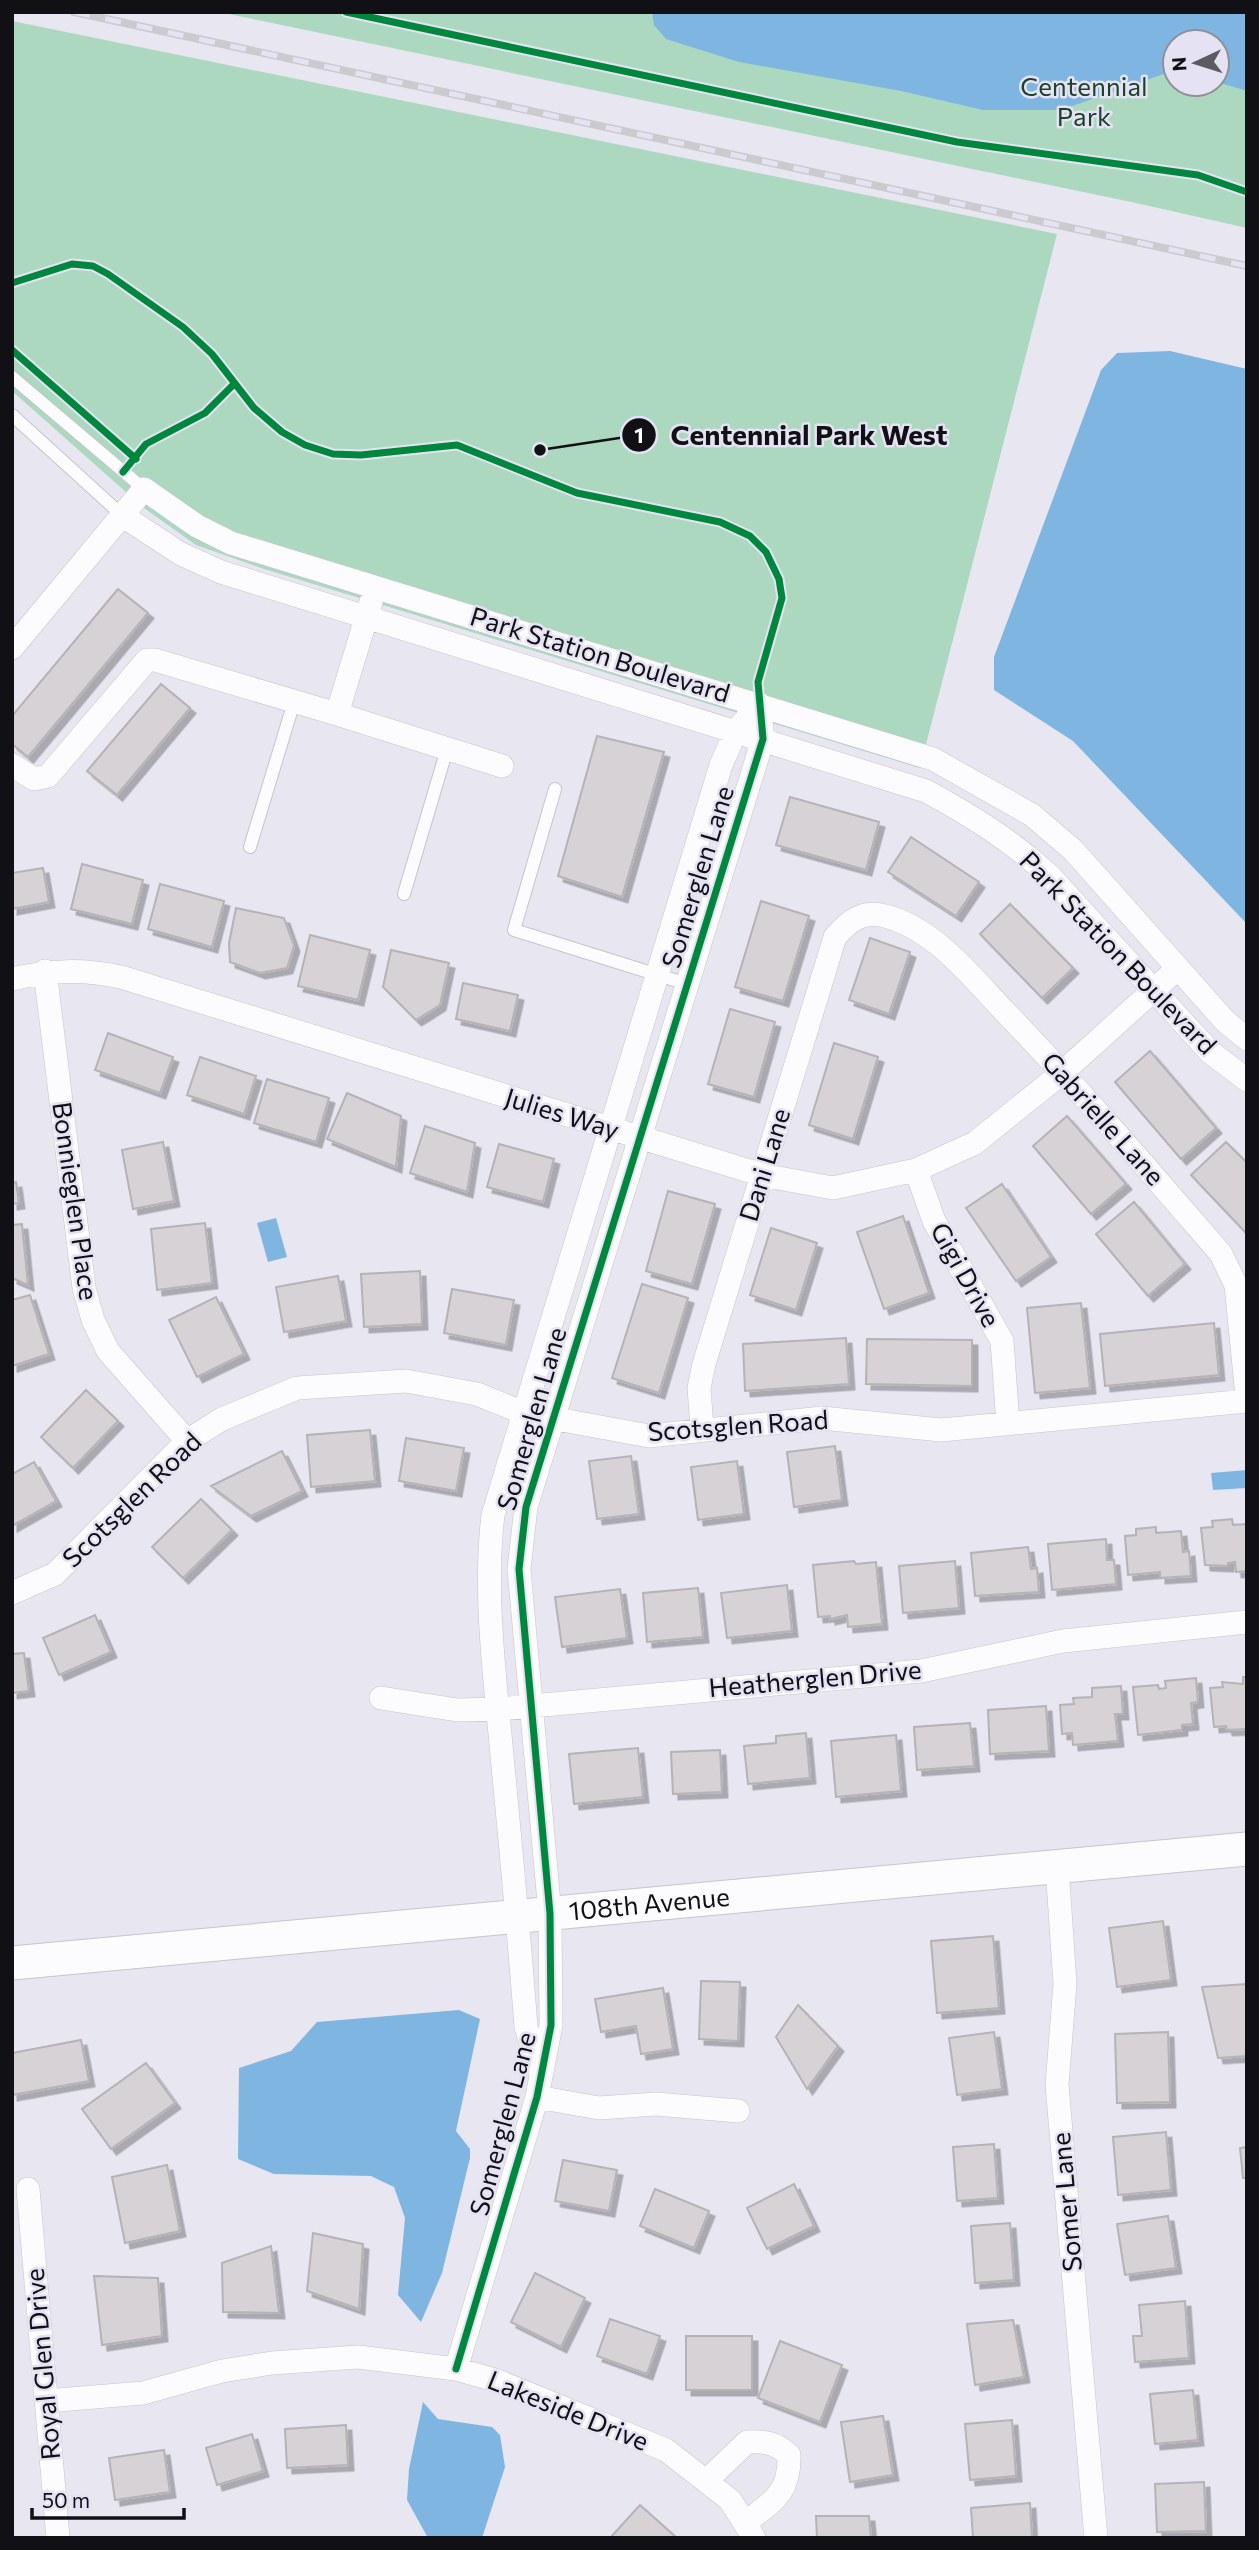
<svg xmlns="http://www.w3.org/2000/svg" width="1259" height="2550" viewBox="0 0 1259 2550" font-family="Commissioner,sans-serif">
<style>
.green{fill:#acd8c0;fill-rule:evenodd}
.water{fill:#7fb6e1}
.building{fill:#d6d2d5;stroke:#b6b2b5;stroke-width:2;filter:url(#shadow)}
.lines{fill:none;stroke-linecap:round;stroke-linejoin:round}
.lane-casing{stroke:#c6c4cc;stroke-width:14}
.street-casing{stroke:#c6c4cc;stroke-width:24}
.secondary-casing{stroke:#c6c4cc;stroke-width:35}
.lane{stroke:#fcfbfd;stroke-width:12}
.street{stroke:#fcfbfd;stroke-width:23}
.secondary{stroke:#fcfbfd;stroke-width:33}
.rail-casing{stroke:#cbcacd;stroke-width:8}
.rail{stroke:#e5e3f3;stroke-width:5;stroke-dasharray:16;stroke-linecap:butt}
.cycleway-casing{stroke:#e5e3f3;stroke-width:11}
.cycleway{stroke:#00873e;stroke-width:7}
.labels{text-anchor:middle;stroke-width:5;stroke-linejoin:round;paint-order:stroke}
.park-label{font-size:26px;fill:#1d422c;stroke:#e5e3f3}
.street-label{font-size:26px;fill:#111015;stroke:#e5e3f3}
.leader{fill:none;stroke:#111015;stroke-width:2.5}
.callout-dot{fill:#111015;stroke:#e5e3f3;stroke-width:2.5}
.mark-label{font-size:21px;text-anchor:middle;font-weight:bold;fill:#fff}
.callout-label{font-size:28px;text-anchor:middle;font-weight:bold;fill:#111015;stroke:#e5e3f3;stroke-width:5;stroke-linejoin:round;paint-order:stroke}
</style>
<defs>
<filter id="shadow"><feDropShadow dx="5.5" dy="5.5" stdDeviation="0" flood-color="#0004"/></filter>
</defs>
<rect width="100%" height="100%" fill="#e8e6f0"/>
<path class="green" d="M219,12H1247V228L1136,203ZM1175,42H1217V84H1175Z
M12,21L1057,234L920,768L264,569L196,545L144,508L12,391Z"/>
<path class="water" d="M652,12H1247V91L1217,82V42H1175V70L1061,110H983L901,91L739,62L666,39L654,25Z
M1170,351L1247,369V924L1073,741L994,690V657L1101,370L1117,353Z
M276,1218L287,1257L268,1262L257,1223Z
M1247,1470V1488L1213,1490L1211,1473Z
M459,2010L480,2019L456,2131L470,2149V2158L442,2273L421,2322L398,2295L405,2218L394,2187L371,2176L274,2174L238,2159L239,2068L291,2051L317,2022Z
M423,2402L438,2419L492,2427L500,2435L505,2467L482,2538H428L407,2500L409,2469Z"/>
<path class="building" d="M118,589L148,613L28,757L12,744V716Z
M161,684L190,708L117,795L87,771Z
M597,736L664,752L622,897L558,876Z
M790,797L879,822L866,870L776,845Z
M911,837L979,882L956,916L888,872Z
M82,864L143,880L132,924L71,909Z
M43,868L49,902L12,909V873Z
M160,884L224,901L212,947L148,929Z
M761,901L809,916L783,1001L735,987Z
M1010,904L1073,968L1042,998L980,934Z
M236,908L284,918L294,946L287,968L260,973L230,962L229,943Z
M310,935L370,950L358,1000L298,986Z
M870,938L910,952L889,1014L849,1000Z
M391,950L449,963L440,1005L416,1020L383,987Z
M463,983L518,995L510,1031L456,1019Z
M730,1009L775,1022L754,1097L708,1084Z
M108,1033L173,1057L160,1093L95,1070Z
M834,1043L878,1057L853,1139L809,1125Z
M1150,1051L1216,1128L1181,1159L1115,1082Z
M200,1057L256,1076L244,1114L187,1095Z
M267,1079L329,1098L316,1142L254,1123Z
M347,1093L401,1116L396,1167L327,1139Z
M1067,1116L1126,1184L1091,1214L1033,1146Z
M425,1126L475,1143L467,1192L410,1173Z
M163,1142L174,1201L133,1209L122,1150Z
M1226,1142L1247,1163V1234L1191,1175Z
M499,1144L554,1159L543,1202L487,1187Z
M16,1182L19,1203L12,1204V1183Z
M1002,1184L1051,1257L1016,1281L966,1208Z
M668,1191L715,1204L692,1284L646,1271Z
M1134,1202L1185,1264L1148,1296L1096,1234Z
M903,1216L929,1293L884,1309L857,1232Z
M205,1223L212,1283L157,1290L151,1229Z
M22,1224L28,1285L12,1278V1225Z
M771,1228L817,1243L796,1310L750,1295Z
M420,1271L422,1324L364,1327L361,1274Z
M338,1276L346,1321L284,1332L276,1287Z
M642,1284L688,1298L659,1393L612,1378Z
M452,1289L514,1300L506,1345L444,1333Z
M30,1295L49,1354L12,1366V1300Z
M216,1297L244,1354L197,1377L169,1320Z
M1081,1303L1090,1388L1035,1393L1027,1308Z
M1214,1323L1219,1375L1105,1386L1100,1334Z
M846,1338L849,1384L745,1391L743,1344Z
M867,1339L972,1340V1386L866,1384Z
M86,1390L118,1421L73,1468L41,1437Z
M370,1430L375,1481L311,1487L307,1435Z
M406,1438L464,1448L456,1491L399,1481Z
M835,1446L842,1500L794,1507L787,1452Z
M282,1451L302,1491L251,1516L211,1486Z
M631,1456L639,1514L597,1519L589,1461Z
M737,1461L744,1514L698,1520L691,1467Z
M34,1462L56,1501L12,1526V1474Z
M201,1499L232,1530L183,1578L152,1547Z
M1232,1519L1233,1525L1247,1524V1571L1236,1572L1235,1562L1228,1563V1566L1205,1565L1201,1528L1213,1527L1212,1521Z
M1156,1527V1533L1181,1531L1183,1552L1189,1551L1191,1576L1160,1578V1572L1128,1575L1125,1536L1136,1535V1529Z
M1106,1539L1107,1560H1114L1116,1584L1052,1590L1048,1544Z
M1028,1547L1031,1569L1037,1568L1039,1592L975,1596L971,1553Z
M854,1561L856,1564L876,1562L882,1624L848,1627L847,1615L830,1619V1616L818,1617L813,1565Z
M955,1561L959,1608L903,1613L899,1566Z
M787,1585L792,1631L727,1638L721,1593Z
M698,1588L703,1637L647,1642L643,1593Z
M620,1589L627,1638L562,1647L555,1597Z
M95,1615L111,1652L59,1675L43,1638Z
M24,1653L29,1691L12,1693V1654Z
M1243,1677H1247V1729L1227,1730L1226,1726L1214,1727L1210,1688L1223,1687L1222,1682L1243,1684Z
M1196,1678L1198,1702L1191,1703L1193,1724L1182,1725V1730L1138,1735L1133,1687L1158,1685L1159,1689L1166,1688L1165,1681Z
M1121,1686L1123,1714H1115L1118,1741L1073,1745L1072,1733L1062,1734L1060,1705L1074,1704L1073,1698L1092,1697V1688Z
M1046,1706L1049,1751L990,1754L988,1710Z
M970,1723L974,1766L917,1770L914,1727Z
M806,1733L810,1778L748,1784L744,1746L776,1743V1736Z
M896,1735L901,1791L836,1797L831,1741Z
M638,1748L643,1797L574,1804L569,1754Z
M720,1750L722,1792L673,1794L671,1752Z
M1163,1921L1171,1980L1117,1987L1109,1928Z
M993,1936L999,2008L937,2013L931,1941Z
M701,1981L740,1982L738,2041L699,2039Z
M1247,1984V2056L1218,2058L1202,1987Z
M663,1988L673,2049L641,2054L636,2026L601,2032L595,1999Z
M798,2005L838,2046L807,2089L776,2037Z
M994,2032L1002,2089L957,2095L949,2038Z
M1168,2032L1170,2102L1117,2103L1115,2034Z
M81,2040L89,2081L12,2095V2053Z
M146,2063L175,2103L111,2149L82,2109Z
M1166,2132L1171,2190L1118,2195L1113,2137Z
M994,2144L998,2198L957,2201L953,2147Z
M1247,2147V2178H1243L1240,2148Z
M563,2160L617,2170L609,2211L555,2201Z
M167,2165L180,2231L125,2243L112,2177Z
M794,2184L814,2226L767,2249L747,2208Z
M655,2189L709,2211L694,2248L640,2226Z
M1168,2216L1176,2268L1125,2275L1117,2224Z
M1010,2223L1014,2280L975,2283L971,2226Z
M313,2233L363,2244L359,2309L307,2291Z
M271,2246L279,2313L223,2312L222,2263Z
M535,2273L585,2298L561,2347L511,2322Z
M94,2276L158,2278L162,2336L102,2345Z
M1185,2301L1189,2358L1135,2362L1133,2336H1142L1139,2305Z
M610,2319L660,2336L647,2374L597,2356Z
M1013,2320L1024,2377L975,2385L967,2324Z
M686,2336H752V2390H686Z
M780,2341L842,2365L820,2422L758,2398Z
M1193,2390L1198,2440L1155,2444L1150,2394Z
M883,2416L893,2475L850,2482L841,2422Z
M1012,2420L1016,2476L970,2480L965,2424Z
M346,2425L348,2465L287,2468L285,2429Z
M252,2434L263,2471L217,2485L206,2448Z
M164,2450L170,2492L115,2500L109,2458Z
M1204,2482L1206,2531L1157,2532L1155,2484Z
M1030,2503L1032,2538H973L971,2508Z
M640,2505L677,2538H610Z
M816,2516H869L871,2538H817Z"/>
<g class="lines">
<defs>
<path id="lane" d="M12,377L144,489
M12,415L123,516
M555,789L514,930L687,984
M250,847L294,702
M404,894L447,749"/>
<path id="street" d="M123,516L181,554L221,572L926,791C972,816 1012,841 1050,876L1210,1052L1247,1080
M12,648L144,489L197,526L231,543L933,759L1032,815L1073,850L1225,1021L1247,1039
M337,714L502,766
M12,765L34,779L48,776L147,660H155L337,714L371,602
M45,971L84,1288L93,1320L108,1351L187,1441
M12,979C50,970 83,969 121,977L762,1175L833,1188L916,1170L975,1143L1063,1072L1178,968
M916,1170L934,1221L1002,1341L1008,1424
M702,1428L699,1388L704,1364L835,937C849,921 862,910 885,916C936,929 973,979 1008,1015C1082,1092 1151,1173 1221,1254L1236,1285L1247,1397
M12,1593L55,1574L187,1441L222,1419L297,1388L406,1381L477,1394L524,1413L649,1436L822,1418L941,1430L1247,1401
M381,1698L457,1710L498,1709L921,1671L1063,1641L1247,1622
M1057,1866L1065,1984L1057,2085L1096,2538
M539,2069L526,2027C519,1933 510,1839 501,1745C494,1669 484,1591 493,1515L721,765L736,731L759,704
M537,2097L599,2108L656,2104L738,2111
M28,2189L58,2538
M456,2369L537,2097L551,2025L550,1914L519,1569L526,1507L763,739L759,704
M46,2401L143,2393L222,2371L272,2363L358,2357L456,2369L495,2380L666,2450L730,2500L754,2538
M706,2481L747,2442C765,2441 776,2443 789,2455C790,2494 773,2501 745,2523"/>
<g id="secondary">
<path id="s1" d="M12,1963L1247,1849"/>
</g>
</defs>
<use href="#lane" class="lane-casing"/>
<use href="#street" class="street-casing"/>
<use href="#secondary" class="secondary-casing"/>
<use href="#lane" class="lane"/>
<use href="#street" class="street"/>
<use href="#secondary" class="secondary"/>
<defs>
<path id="rail" d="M74,12L1247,266"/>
</defs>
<use href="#rail" class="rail-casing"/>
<use href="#rail" class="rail"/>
<defs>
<path id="cycleway" d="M346,12L957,142L1198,175L1247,192
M12,283L72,264L93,266L108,274L183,327L212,354L254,408L282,432L305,445L333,454L361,455L457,445L577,493L720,522L750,536L766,552L779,579L782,598L758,682L763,739L526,1507L519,1569L550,1914L551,2025L537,2097L456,2369
M12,350L136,459
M123,472L146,444L205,413L233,385"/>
</defs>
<use href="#cycleway" class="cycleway-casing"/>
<use href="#cycleway" class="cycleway"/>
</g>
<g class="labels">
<g class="park-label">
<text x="1084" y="96">Centennial<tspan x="1084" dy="30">Park</tspan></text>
</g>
<g class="street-label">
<text transform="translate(600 655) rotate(17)" y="9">Park Station Boulevard</text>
<text transform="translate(698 877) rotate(-73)" y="9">Somerglen Lane</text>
<text transform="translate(1118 953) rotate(46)" y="9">Park Station Boulevard</text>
<text transform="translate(562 1114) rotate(17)" y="9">Julies Way</text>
<text transform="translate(1103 1119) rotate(48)" y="9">Gabrielle Lane</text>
<text transform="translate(765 1165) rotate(-73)" y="9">Dani Lane</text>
<text transform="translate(75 1201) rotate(82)" y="9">Bonnieglen Place</text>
<text transform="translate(965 1275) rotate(61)" y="9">Gigi Drive</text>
<text transform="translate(532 1419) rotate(-74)" y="9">Somerglen Lane</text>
<text transform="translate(738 1426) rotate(-4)" y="9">Scotsglen Road</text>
<text transform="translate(132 1500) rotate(-44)" y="9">Scotsglen Road</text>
<text transform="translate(815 1679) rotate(-5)" y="9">Heatherglen Drive</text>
<text dy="9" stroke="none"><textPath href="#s1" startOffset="640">108th Avenue</textPath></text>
<text transform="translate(503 2124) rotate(-75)" y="9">Somerglen Lane</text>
<text transform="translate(1067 2202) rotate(-95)" y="9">Somer Lane</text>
<text transform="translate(43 2364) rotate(-95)" y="9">Royal Glen Drive</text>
<text transform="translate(568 2411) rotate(22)" y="9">Lakeside Drive</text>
</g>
</g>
<path class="leader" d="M540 450L639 435"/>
<g class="callout-dot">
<circle cx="540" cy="450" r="7"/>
<circle cx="639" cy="435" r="18"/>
</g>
<g class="mark-label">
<text x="639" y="443">1</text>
</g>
<g class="callout-label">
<text x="809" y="445">Centennial Park West</text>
</g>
<rect width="1259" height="2550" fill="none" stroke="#111015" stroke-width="28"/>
<g transform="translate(1196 63) rotate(266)"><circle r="33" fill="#e5e3f3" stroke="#908f9a" stroke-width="2"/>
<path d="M0-5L12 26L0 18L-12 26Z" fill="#5c5b62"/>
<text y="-10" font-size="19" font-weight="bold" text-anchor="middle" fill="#111015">N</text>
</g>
<path d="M32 2508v10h152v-10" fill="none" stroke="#111015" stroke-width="3.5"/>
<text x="42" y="2508" font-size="21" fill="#111015" stroke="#e5e3f3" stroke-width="5" paint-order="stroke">50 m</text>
</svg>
